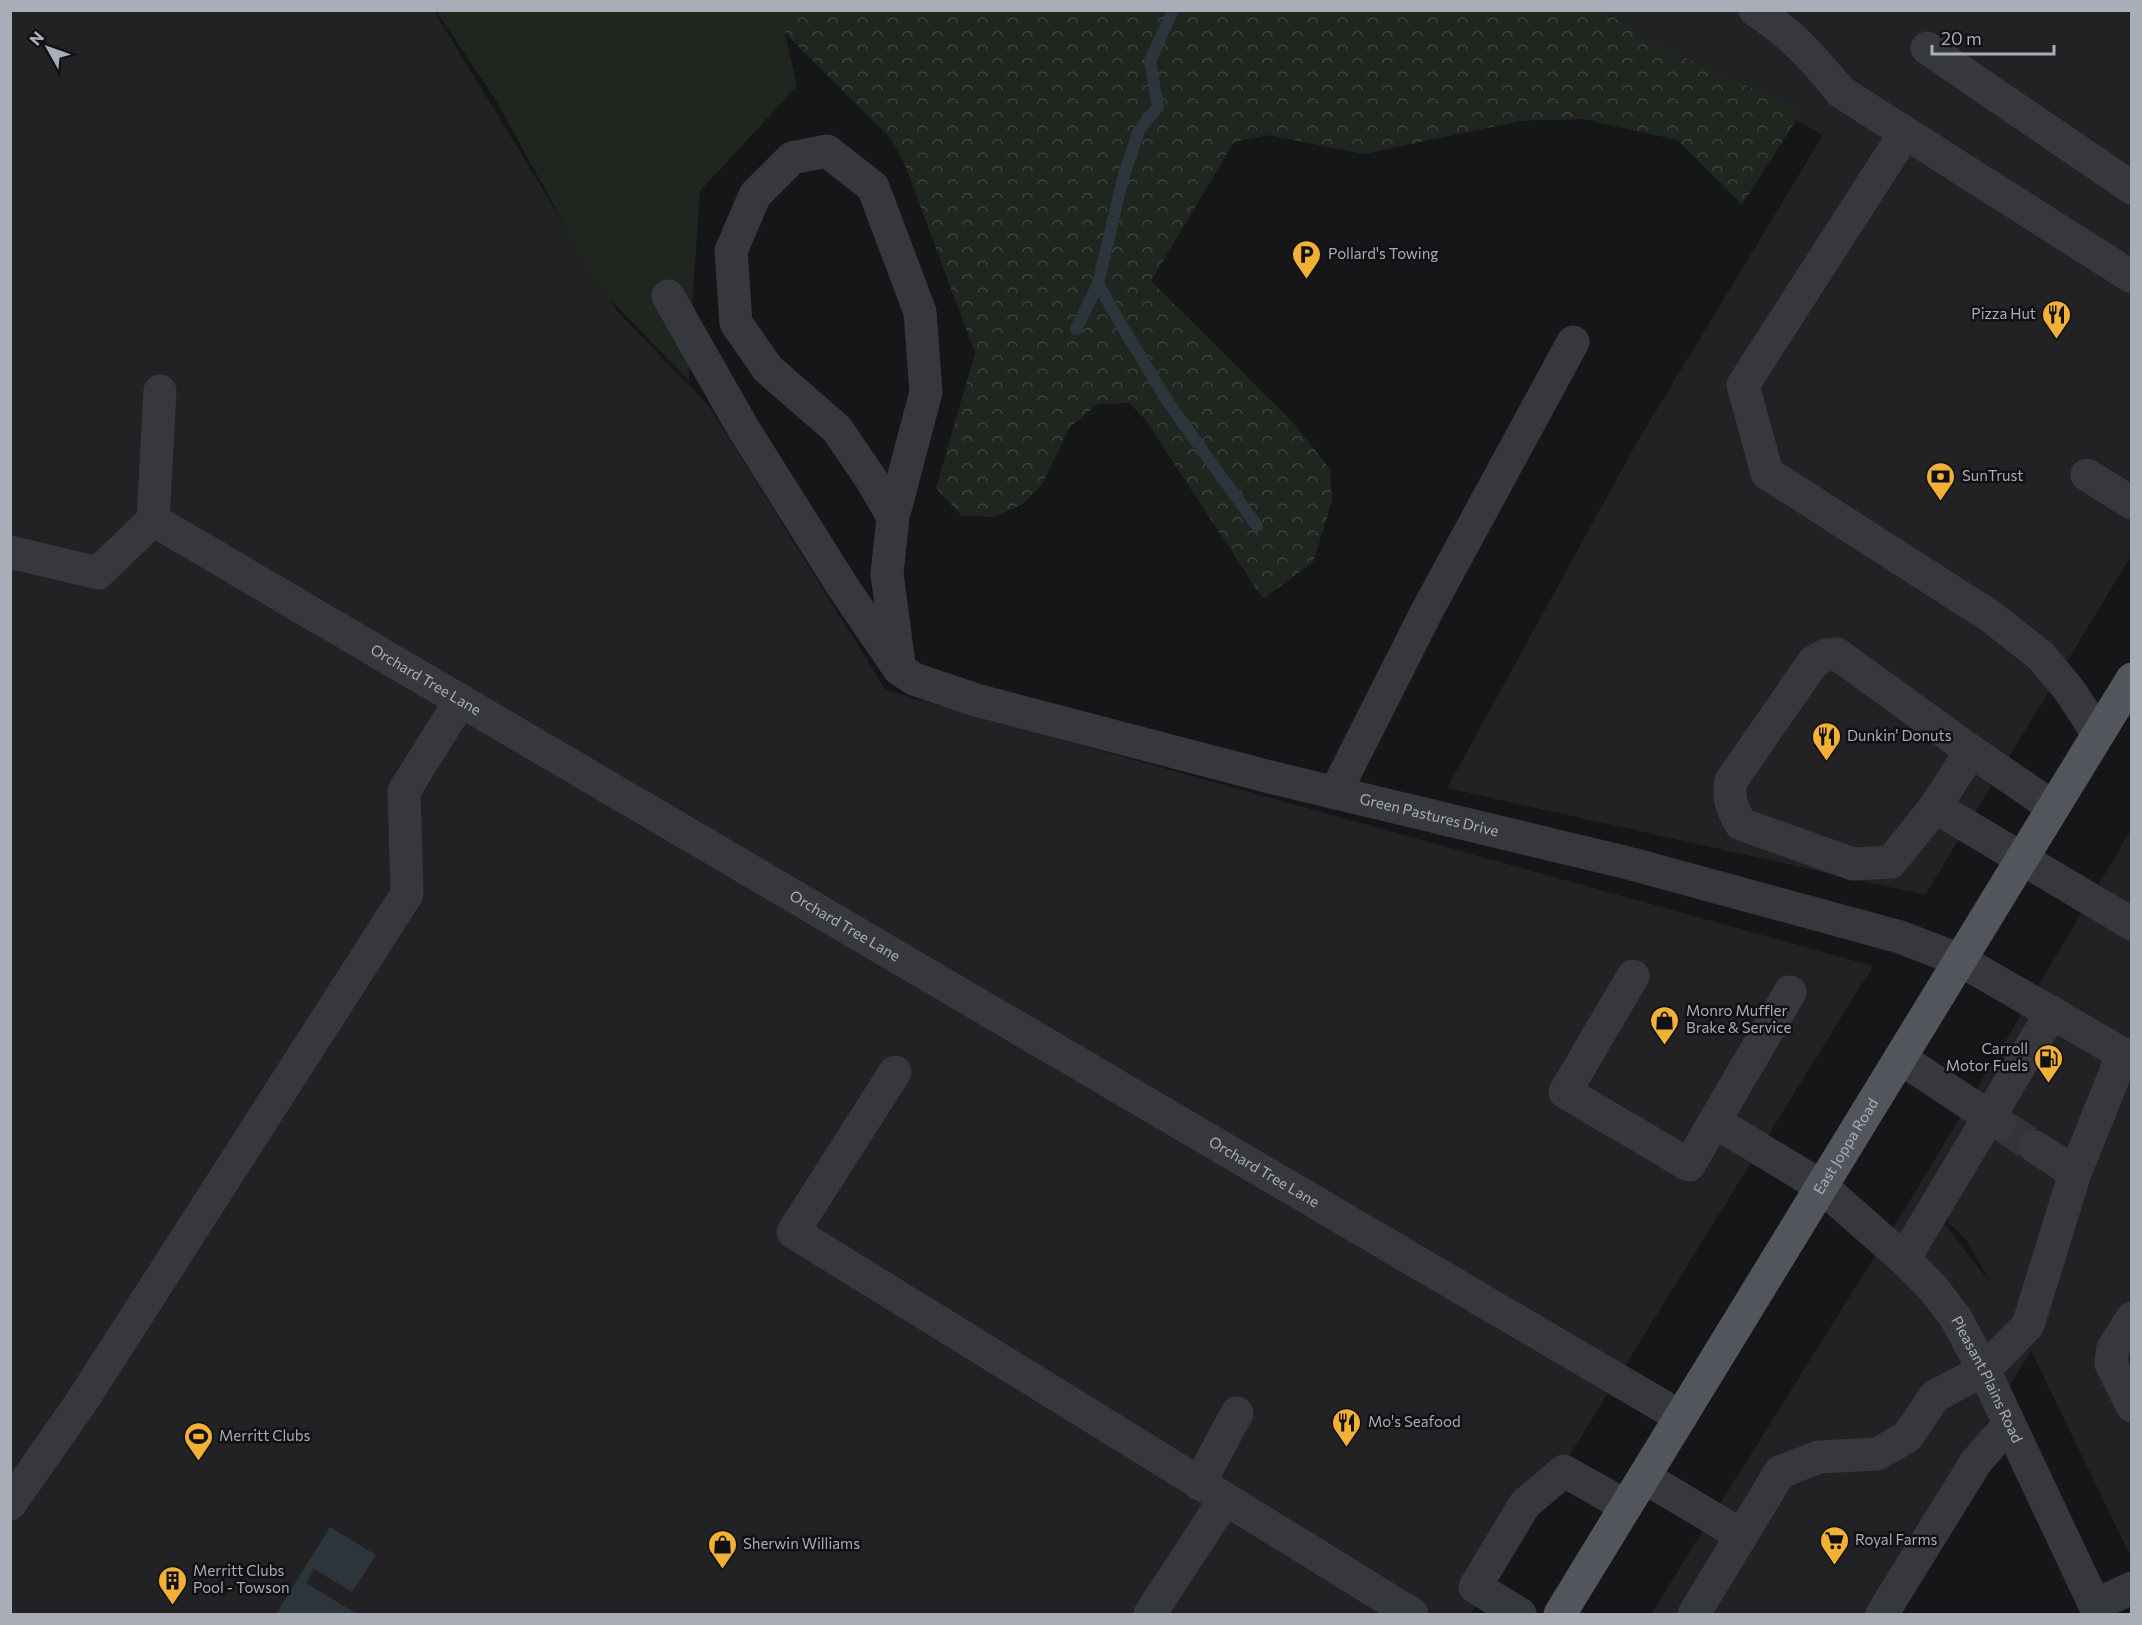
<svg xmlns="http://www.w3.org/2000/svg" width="2142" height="1625" viewBox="0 0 2142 1625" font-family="Commissioner,sans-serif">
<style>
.built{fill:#222225;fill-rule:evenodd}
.green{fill:#1e261f}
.forest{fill:url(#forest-crowns)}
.water{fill:#2c353c}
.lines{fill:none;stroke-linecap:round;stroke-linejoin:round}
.stream{stroke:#2c353c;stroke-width:12}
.minor-tunnel{stroke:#333438;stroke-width:33;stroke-dasharray:33 16;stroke-linecap:butt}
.minor{stroke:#37383d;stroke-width:33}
.major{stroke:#53555c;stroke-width:33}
.labels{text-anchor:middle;stroke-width:5;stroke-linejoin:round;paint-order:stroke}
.poi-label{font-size:15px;fill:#a8adb8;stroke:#111113;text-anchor:start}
.street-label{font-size:15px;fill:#a8adb8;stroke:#111113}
</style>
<defs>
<pattern id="forest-crowns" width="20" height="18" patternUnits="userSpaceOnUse" patternTransform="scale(1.5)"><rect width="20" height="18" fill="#1e261f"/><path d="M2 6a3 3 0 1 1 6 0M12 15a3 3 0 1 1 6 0" fill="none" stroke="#3c433d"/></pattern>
</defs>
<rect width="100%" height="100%" fill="#161618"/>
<path class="built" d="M11,11H434L617,311L709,406L885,689L912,698L1873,966L1471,1614H11Z
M1592,11H2131V556L1925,895L1447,788L1636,444L1823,135Z
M2131,830V1557L2031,1351L1868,1614H1651L1917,1189ZM1923,1196L1967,1241L1992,1285Z"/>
<path class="green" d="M436,11H773L785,33L797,86L700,191L692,308L689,381L600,289L494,97Z"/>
<path class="forest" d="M773,11H1604L1648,41L1802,111L1742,205L1677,140L1583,119L1520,121L1364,154L1269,135L1234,142L1151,281L1290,419L1330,469L1332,501L1313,562L1263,599L1145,419L1129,403L1098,404L1069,428L1042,485L1021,505L994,517L962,516L936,488L975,353L905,165L891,139L785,33Z"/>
<path class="water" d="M330,1527L376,1555L352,1592L314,1569L306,1583L357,1614H276Z"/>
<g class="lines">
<path class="stream" d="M1098,284L1123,328L1170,405L1257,526
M1076,329L1098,284L1123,178L1139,130L1158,107L1150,61L1173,10"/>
<path class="minor-tunnel" d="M2000,1124L2035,1147"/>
<g class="minor">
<path d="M1755,10C1793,35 1813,58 1841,92L2132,277"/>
<path d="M1927,48L2132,188"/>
<path d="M1905,133L1743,385L1767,473L1990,616L2041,656L2070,691L2098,734"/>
<path id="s1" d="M668,296L743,428L843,587L899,669L914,679L976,700L1270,777L1632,864L1900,937L1960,960L2123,1054L2075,1173L2028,1325L1984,1370L1935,1396L1907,1437L1877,1454L1819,1457L1780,1472L1694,1614"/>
<path d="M2087,475L2132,503"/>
<path d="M893,517L871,479L837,429L768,369L736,323L731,251L755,195L792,158L827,151L873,187L920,312L926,392L893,517L887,574L899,664"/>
<path d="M153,520L160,391"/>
<path id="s2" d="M10,552L98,573L153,520L1681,1417"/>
<path d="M1971,751L1935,807L1891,862L1853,864L1741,824C1732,809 1728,799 1731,781L1814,661L1826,655L1837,654L1971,751L2053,807"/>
<path d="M1335,793L1428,609L1573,342"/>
<path d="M1935,807L2132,924"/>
<path d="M1633,976L1565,1092L1689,1165L1790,992"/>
<path d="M1900,1058L2000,1124"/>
<path d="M895,1072L793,1232L1412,1614"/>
<path id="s3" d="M1715,1122L1821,1186L1904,1259L1932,1287L1955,1317L1984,1370L2099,1614"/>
<path d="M2035,1147L2075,1173"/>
<path d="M1904,1259L2052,1012"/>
<path d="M2132,1318L2113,1348L2111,1364L2132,1406"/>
<path d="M1644,1477L1741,1535"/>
<path d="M1199,1484L1237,1413"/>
<path d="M10,1504L82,1401L407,894L404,791L461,700"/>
<path d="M2095,1605L2132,1588"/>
<path d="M1150,1614L1225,1499"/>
<path d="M1520,1614L1475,1587L1525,1504L1564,1471L1626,1506"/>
<path d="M1882,1614L1976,1462L2008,1425"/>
</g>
<path class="major" id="s4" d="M1560,1614L2132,679"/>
</g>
<defs>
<symbol id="parking-pin" viewBox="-11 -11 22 30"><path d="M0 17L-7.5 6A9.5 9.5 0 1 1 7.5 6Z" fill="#f2b134" stroke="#111113"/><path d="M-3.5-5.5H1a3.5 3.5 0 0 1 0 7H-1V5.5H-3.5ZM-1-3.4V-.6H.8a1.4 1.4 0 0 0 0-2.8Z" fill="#111"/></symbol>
<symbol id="restaurant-pin" viewBox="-11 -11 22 30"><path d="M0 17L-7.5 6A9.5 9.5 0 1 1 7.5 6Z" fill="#f2b134" stroke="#111113"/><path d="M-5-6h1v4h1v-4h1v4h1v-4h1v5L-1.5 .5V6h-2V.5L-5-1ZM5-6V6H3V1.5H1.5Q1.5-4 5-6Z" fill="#111"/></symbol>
<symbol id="bank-pin" viewBox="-11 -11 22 30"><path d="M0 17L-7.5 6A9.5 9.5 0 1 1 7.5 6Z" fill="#f2b134" stroke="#111113"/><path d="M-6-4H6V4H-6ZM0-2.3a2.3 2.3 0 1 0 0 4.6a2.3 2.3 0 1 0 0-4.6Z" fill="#111"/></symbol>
<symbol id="shop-pin" viewBox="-11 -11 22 30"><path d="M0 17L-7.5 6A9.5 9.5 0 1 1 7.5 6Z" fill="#f2b134" stroke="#111113"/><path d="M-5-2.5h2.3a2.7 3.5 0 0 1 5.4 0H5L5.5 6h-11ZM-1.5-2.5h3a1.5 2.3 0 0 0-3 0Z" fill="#111"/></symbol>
<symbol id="fuel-pin" viewBox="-11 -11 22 30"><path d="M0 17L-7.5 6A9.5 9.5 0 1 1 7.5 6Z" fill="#f2b134" stroke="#111113"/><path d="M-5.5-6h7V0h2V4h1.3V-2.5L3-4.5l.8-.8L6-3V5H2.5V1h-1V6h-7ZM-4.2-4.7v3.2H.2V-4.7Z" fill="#111"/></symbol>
<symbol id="stadium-pin" viewBox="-11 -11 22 30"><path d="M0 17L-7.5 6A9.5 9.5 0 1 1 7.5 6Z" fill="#f2b134" stroke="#111113"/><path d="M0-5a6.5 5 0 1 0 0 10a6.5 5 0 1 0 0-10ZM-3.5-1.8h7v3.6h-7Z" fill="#111"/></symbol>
<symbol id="supermarket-pin" viewBox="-11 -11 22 30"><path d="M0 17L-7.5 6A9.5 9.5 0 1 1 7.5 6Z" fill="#f2b134" stroke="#111113"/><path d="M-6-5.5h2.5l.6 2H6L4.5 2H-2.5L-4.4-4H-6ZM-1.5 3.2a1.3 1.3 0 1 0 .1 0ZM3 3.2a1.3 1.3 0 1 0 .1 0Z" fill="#111"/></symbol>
<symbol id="building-pin" viewBox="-11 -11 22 30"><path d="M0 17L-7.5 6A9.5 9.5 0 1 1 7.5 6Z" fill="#f2b134" stroke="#111113"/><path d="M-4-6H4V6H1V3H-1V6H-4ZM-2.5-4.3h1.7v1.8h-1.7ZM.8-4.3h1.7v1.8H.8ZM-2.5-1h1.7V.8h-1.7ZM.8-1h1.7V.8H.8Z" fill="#111"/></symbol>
</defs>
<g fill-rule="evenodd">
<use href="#parking-pin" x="1290" y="238" width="33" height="45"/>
<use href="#restaurant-pin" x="2040" y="298" width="33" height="45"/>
<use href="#bank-pin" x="1924" y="460" width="33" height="45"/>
<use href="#restaurant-pin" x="1810" y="720" width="33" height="45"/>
<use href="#shop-pin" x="1648" y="1004" width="33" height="45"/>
<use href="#fuel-pin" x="2032" y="1042" width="33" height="45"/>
<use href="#restaurant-pin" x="1330" y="1406" width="33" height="45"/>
<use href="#stadium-pin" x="182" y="1420" width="33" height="45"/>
<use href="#supermarket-pin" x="1818" y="1524" width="33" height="45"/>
<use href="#shop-pin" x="706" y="1528" width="33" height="45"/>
<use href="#building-pin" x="156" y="1564" width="33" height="45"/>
</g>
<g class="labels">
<g class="poi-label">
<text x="1328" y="259">Pollard's Towing</text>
<text x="2036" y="319" text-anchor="end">Pizza Hut</text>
<text x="1962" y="481">SunTrust</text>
<text x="1847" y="741">Dunkin' Donuts</text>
<text x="1686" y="1016">Monro Muffler<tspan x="1686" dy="17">Brake &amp; Service</tspan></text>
<text x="2028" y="1054" text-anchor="end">Carroll<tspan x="2028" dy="17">Motor Fuels</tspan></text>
<text x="1368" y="1427">Mo's Seafood</text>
<text x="219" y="1441">Merritt Clubs</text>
<text x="1855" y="1545">Royal Farms</text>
<text x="743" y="1549">Sherwin Williams</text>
<text x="193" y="1576">Merritt Clubs<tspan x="193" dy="17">Pool - Towson</tspan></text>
</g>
<g class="street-label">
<text dy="5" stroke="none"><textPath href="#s2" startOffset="483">Orchard Tree Lane</textPath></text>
<text dy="5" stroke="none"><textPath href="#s1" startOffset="990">Green Pastures Drive</textPath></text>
<text dy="5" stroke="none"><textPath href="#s2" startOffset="969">Orchard Tree Lane</textPath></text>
<text dy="5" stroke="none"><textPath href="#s4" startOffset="548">East Joppa Road</textPath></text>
<text dy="5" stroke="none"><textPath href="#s2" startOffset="1455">Orchard Tree Lane</textPath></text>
<text dy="5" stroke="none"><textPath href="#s3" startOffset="382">Pleasant Plains Road</textPath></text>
</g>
</g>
<rect width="2142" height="1625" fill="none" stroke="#a8adb8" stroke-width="24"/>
<g transform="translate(48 48) rotate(310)" stroke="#111113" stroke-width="4.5" paint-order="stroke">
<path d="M0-4.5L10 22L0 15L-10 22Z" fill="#a8adb8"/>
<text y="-9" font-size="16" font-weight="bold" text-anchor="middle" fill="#a8adb8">N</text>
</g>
<path d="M1932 45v9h122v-9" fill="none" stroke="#a8adb8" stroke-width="3"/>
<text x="1941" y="45" font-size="18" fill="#a8adb8" stroke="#111113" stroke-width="4.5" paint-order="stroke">20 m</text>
</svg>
